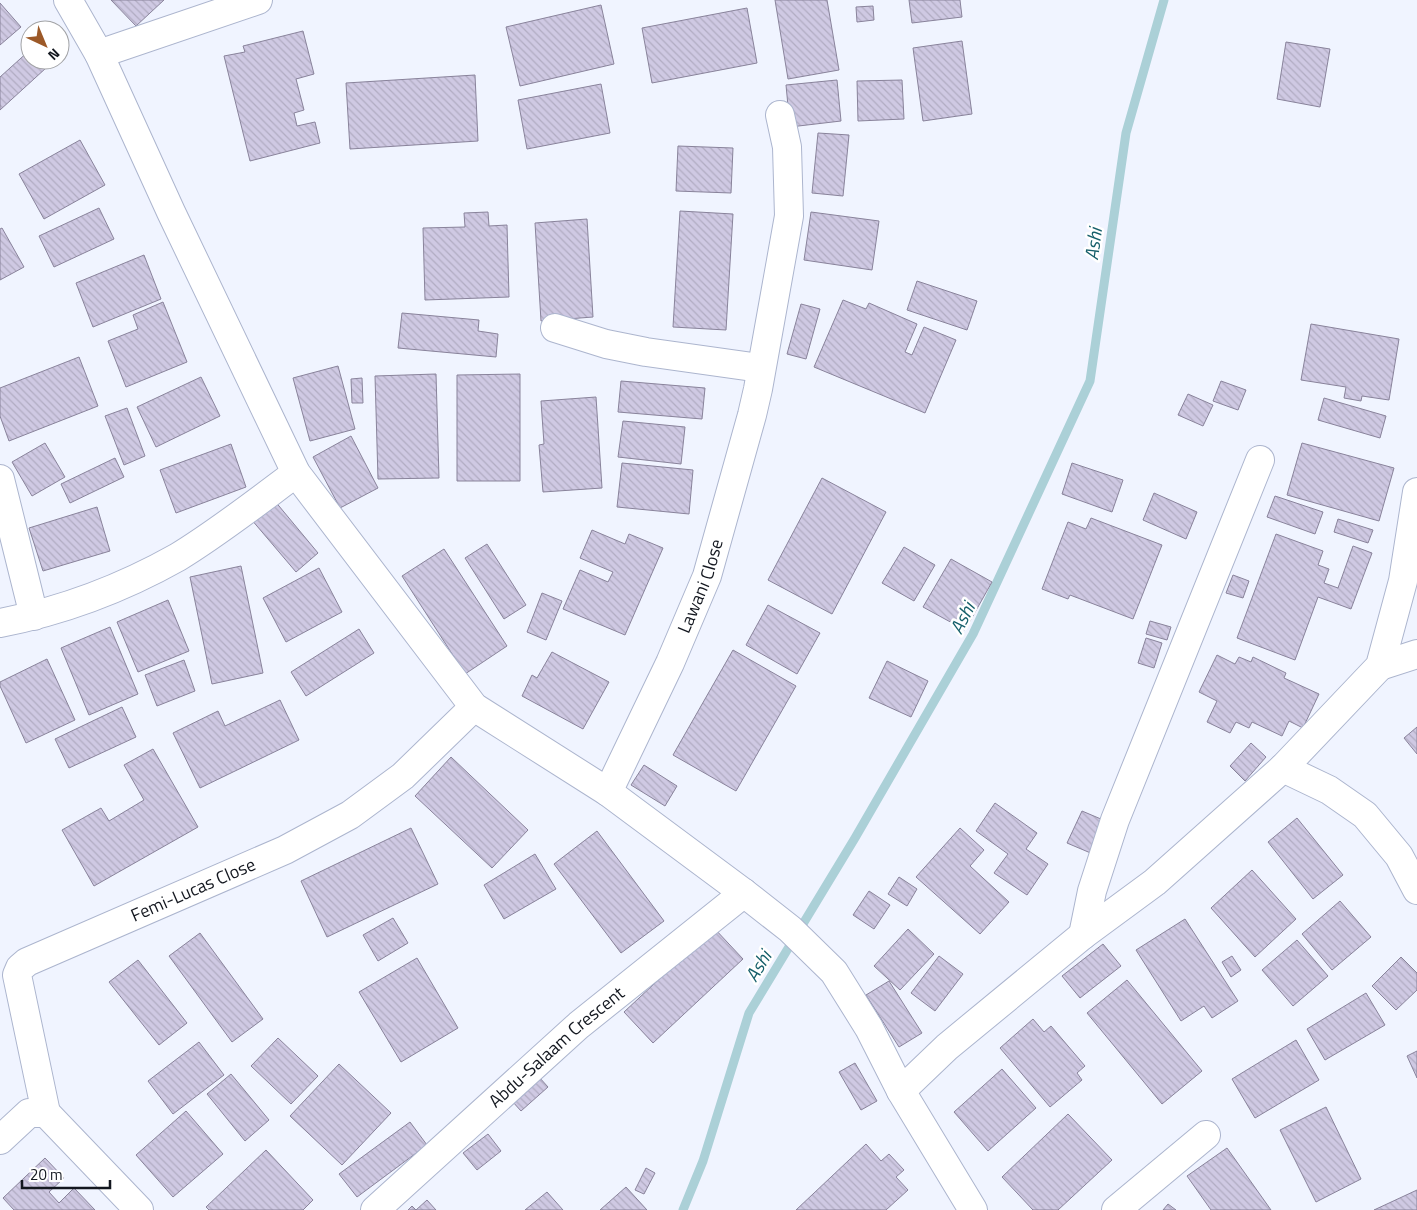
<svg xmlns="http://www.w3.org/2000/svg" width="1417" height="1210" viewBox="0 0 1417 1210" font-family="'Titillium Web',sans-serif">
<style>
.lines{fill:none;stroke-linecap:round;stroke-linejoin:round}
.stream{stroke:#abd0d7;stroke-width:9}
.building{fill:url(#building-back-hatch);stroke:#89839b}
.minor-casing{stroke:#acb5ce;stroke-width:30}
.minor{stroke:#fff;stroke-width:28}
.labels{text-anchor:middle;stroke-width:5;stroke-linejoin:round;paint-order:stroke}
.street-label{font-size:18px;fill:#13171f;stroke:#fff}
.water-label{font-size:19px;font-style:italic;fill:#17606b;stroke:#fff}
</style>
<defs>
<pattern id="building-back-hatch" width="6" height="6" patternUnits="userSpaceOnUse" patternTransform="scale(1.25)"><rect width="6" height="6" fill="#cfc9e3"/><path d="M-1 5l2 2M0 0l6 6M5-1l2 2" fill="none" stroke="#b1acc2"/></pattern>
</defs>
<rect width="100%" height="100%" fill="#f0f4ff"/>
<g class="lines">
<path class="stream" d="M683,1210L703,1161L749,1013L855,838L973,634L1090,381L1126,133L1164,0"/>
</g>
<path class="building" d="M111,0H164L136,26Z
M775,0H827L839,70L788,79Z
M909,0H960L962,17L912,23Z
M0,3L21,27L0,45Z
M601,5L614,64L520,86L506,27Z
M873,6L874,20L857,22L856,7Z
M747,8L757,63L652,83L642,28Z
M303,31L314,74L296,79L304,110L294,113L297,126L315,122L320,143L250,161L224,56L245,52L243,46Z
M962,41L972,114L923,121L913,48Z
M1286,42L1330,49L1320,107L1277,99Z
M30,50V60H39L46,68L0,110V77Z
M475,75L478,141L350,149L346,83Z
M837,80L841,121L790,127L786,85Z
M902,80L904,119L858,121L857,81Z
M601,84L610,133L527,149L518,100Z
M818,133L849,135L843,196L812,193Z
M80,140L105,185L44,219L19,174Z
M678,146L733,148L731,193L676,191Z
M99,208L114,239L54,267L39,236Z
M680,211L733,214L726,330L673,327Z
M488,212L489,226L507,225L509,297L425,300L423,228L465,227L464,213Z
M811,212L879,221L872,270L804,260Z
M587,219L593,317L541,321L535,223Z
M2,228L24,267L0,280V229Z
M144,255L161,299L93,327L76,283Z
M917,281L977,301L967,330L907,310Z
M843,300L866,309L869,303L917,324L905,352L912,355L924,327L956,340L925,413L814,367Z
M163,302L187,362L126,387L108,341L138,329L133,315Z
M801,304L820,309L806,359L787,354Z
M402,313L479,320L478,331L498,334L496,357L398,348Z
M1311,324L1399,339L1389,400L1362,396L1361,401L1344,398L1346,387L1301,380Z
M79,357L98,406L9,441L0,416V388Z
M338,366L355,429L310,441L293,378Z
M436,374L439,478L378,479L375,376Z
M520,374V481H457V375Z
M201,377L220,416L156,447L137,407Z
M362,378L363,403H352L351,379Z
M621,381L705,388L702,419L618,412Z
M1221,381L1246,390L1238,410L1213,401Z
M1188,394L1213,405L1203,426L1178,415Z
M596,397L602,488L543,492L539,445L544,444L541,401Z
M1324,398L1386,416L1380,438L1318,420Z
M127,408L145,456L124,465L105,416Z
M623,421L685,427L681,464L618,457Z
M351,436L378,488L340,508L313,457Z
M45,443L65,477L32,496L12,462Z
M1302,443L1394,468L1379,521L1287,495Z
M231,444L246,487L176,513L160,470Z
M115,458L124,477L70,503L61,484Z
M622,463L693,470L689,514L617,507Z
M1072,463L1123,480L1112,512L1062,494Z
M822,478L886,512L832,614L768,580Z
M1154,493L1197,512L1186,539L1143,520Z
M1275,496L1323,512L1315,534L1267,517Z
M274,500L318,553L296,572L251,519Z
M97,507L110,551L43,571L29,528Z
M1091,518L1162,545L1133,619L1070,595L1068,599L1042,589L1068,522L1086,529Z
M1338,519L1373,530L1368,543L1334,532Z
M592,530L625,544L629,534L663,548L625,635L563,609L580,570L608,582L613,572L580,558Z
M1276,534L1323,551L1318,565L1329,569L1324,583L1338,588L1353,546L1372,553L1351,609L1318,597L1295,660L1237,638Z
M487,544L526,605L504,619L465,558Z
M904,547L935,565L914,601L882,583Z
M444,549L507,646L465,674L402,576Z
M951,559L992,582L965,630L923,607Z
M241,566L263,673L212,684L190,577Z
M319,568L342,612L286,642L263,598Z
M1233,575L1249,581L1243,598L1226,593Z
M542,593L562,601L546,640L527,632Z
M168,600L189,651L138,672L117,622Z
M768,605L820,633L797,674L746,645Z
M1150,621L1171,627L1167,640L1146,634Z
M110,627L138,694L89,715L61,648Z
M359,629L374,653L306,696L291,672Z
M1146,638L1162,643L1154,668L1138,663Z
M733,650L796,686L736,791L673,755Z
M552,652L609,682L583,729L522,696L532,675L537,678Z
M1217,655L1235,664L1239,657L1251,662L1253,657L1286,673L1284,678L1319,694L1303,728L1289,721L1282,736L1252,722L1249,728L1236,722L1230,733L1207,722L1217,701L1199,692Z
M47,659L75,720L26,743L0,686V682Z
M184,660L195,691L157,706L145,675Z
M887,661L928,681L911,717L869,698Z
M280,700L299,740L200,788L173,733L218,711L225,726Z
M122,707L136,737L69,768L55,739Z
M1417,727V754L1404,738Z
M1251,743L1266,757L1245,781L1230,766Z
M153,749L198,827L94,886L62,830L101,808L109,821L144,800L124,765Z
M451,757L528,830L492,868L415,796Z
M644,765L677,786L665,806L631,785Z
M995,803L1037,833L1026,849L1048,864L1027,895L994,873L1008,854L976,831Z
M1082,811L1108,822L1093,854L1067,843Z
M1297,818L1343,875L1313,899L1268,842Z
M411,828L438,884L327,937L301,881Z
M960,828L984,850L970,866L1009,902L980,934L916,877Z
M597,831L664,921L621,953L554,864Z
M535,854L556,889L504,919L484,885Z
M1252,870L1296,919L1255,957L1211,908Z
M899,877L917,889L907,906L888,894Z
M869,891L890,905L874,929L853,915Z
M1340,901L1371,937L1332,970L1302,934Z
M393,918L408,943L378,961L363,935Z
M1185,919L1238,1001L1212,1018L1204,1006L1181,1021L1136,950Z
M714,928L743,959L653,1043L624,1012Z
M908,929L934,954L900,990L874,966Z
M200,933L263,1019L232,1042L169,956Z
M1297,940L1328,976L1293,1006L1262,970Z
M1103,944L1121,966L1080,998L1062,976Z
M939,956L963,974L935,1011L911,993Z
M1232,956L1241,970L1231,977L1222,962Z
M1401,957L1417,973V990L1396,1010L1372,986Z
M417,958L458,1028L401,1062L359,992Z
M138,960L187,1023L159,1045L109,982Z
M1127,980L1202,1071L1162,1104L1087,1013Z
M889,981L922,1033L899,1047L866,995Z
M1366,993L1385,1025L1325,1060L1307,1029Z
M1033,1019L1044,1032L1051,1026L1085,1066L1077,1073L1082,1080L1050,1107L1000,1048Z
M278,1038L318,1076L291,1104L251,1066Z
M1296,1040L1319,1080L1255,1118L1232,1079Z
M199,1042L224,1075L173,1114L148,1081Z
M1417,1051V1078L1407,1056Z
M855,1063L877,1101L861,1110L839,1072Z
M339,1064L391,1113L342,1165L290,1116Z
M1002,1069L1036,1108L988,1151L954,1112Z
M231,1074L269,1120L245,1141L207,1094Z
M539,1077L548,1087L521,1111L512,1101Z
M1326,1107L1361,1179L1316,1202L1280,1130Z
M186,1111L223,1154L173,1197L136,1155Z
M1068,1114L1112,1160L1058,1210H1033L1002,1177Z
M410,1122L427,1145L357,1197L339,1174Z
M488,1134L501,1151L477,1170L463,1153Z
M866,1144L881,1161L889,1154L904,1170L896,1177L908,1190L886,1210H796Z
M1227,1148L1271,1210H1211L1187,1176Z
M266,1150L313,1200L303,1210H209L206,1207Z
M45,1158L64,1178L49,1192L59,1203L74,1188L95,1210H14L3,1198Z
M646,1168L655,1173L644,1194L635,1190Z
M626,1187L647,1210H600Z
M1417,1190V1210H1374Z
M547,1192L563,1210H525Z
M427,1200L436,1210H408L412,1206L416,1210Z
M1168,1204L1176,1210H1163Z"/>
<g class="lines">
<defs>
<g id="minor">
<path d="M68,0L99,54L171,212L296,473L474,707L608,792L744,893L790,929L834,972L869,1028L901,1091L973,1210"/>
<path d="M99,54L258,0"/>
<path d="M555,328L606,344L646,352L760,368"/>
<path d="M0,479L34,616"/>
<path d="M0,623C62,611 123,588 178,557C219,532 257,502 296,473"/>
<path d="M1380,666L1417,654"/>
<path d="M1283,768L1329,790L1365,815L1399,856L1417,890"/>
<path id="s1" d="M608,792L670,663L707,576L752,415L758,389L789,216L787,147L780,115"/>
<path d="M1083,935L1092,891L1115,820L1260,460"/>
<path d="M901,1091L947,1047L1083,935L1155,882L1283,768L1380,666L1403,581L1417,492"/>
<path id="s2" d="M46,1113L17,975L20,968L27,962L285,850L350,815L403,776L474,707"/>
<path d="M0,1140L29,1113H46L139,1210"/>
<path id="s3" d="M375,1210L579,1025L744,893"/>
<path d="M1116,1210L1206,1135"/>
</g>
</defs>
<use href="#minor" class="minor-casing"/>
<use href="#minor" class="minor"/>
</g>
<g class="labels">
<g class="street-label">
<text dy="6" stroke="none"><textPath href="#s1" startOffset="226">Lawani Close</textPath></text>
<text dy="6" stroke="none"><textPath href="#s2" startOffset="339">Femi-Lucas Close</textPath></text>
<text dy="6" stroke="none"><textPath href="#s3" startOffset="244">Abdu-Salaam Crescent</textPath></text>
</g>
<g class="water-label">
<text transform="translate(1093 244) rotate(-82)" y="7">Ashi</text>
<text transform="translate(962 618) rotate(-63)" y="7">Ashi</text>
<text transform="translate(758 966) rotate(-59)" y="7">Ashi</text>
</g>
</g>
<g transform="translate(45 45) rotate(136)"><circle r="24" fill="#ffffff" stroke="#a1a2a5"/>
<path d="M0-4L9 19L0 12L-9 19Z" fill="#9c5928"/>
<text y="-8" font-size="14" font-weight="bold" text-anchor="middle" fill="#13171f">N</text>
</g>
<path d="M22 1180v8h88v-8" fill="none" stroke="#13171f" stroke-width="2.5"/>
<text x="30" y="1180" font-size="15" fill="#13171f" stroke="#ffffff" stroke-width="4" paint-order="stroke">20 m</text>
</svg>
